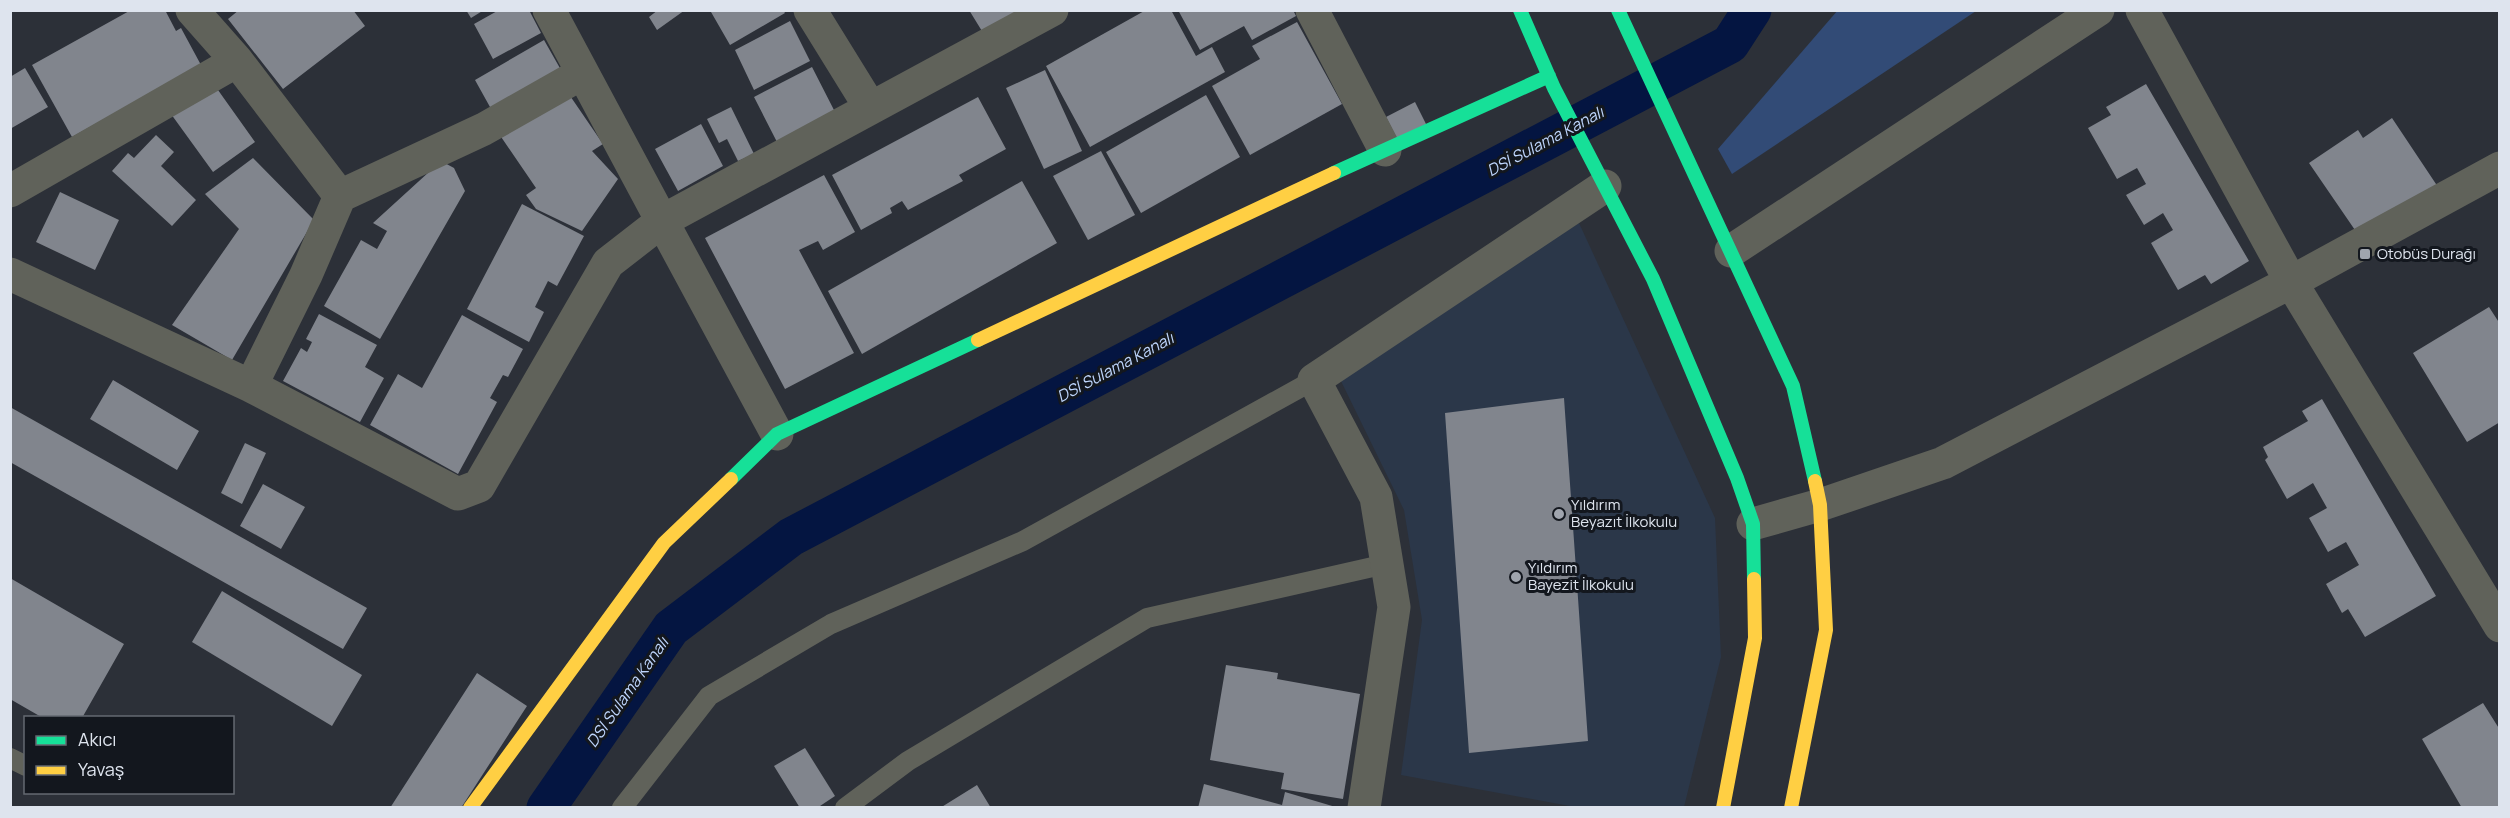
<svg xmlns="http://www.w3.org/2000/svg" width="2510" height="818" viewBox="0 0 2510 818" font-family="Manrope,sans-serif">
<style>
.built{fill:#2b3749}
.green{fill:#324b76}
.lines{fill:none;stroke-linecap:round;stroke-linejoin:round}
.canal{stroke:#041541;stroke-width:39}
.building{fill:#81858d}
.lane{stroke:#60625a;stroke-width:20}
.street{stroke:#60625a;stroke-width:33}
.fast{stroke:#16e098;stroke-width:14}
.slow{stroke:#ffcf43;stroke-width:14}
.poi-dot{fill:#a0a5ae;stroke:#13171e;stroke-width:2}
.labels{text-anchor:middle;stroke-width:6;stroke-linejoin:round;paint-order:stroke}
.poi-label{font-size:15px;fill:#dee4ee;stroke:#13171e;text-anchor:start}
.water-label{font-size:16px;font-style:italic;fill:#bed5fc;stroke:#13171e}
</style>
<rect width="100%" height="100%" fill="#2c3038"/>
<path class="built" d="M1579,223L1715,518L1721,657L1684,807H1575L1401,775L1422,620L1404,510L1339,377Z"/>
<path class="green" d="M1838,10L1976,11L1732,174L1718,149Z"/>
<g class="lines">
<path class="canal" d="M546,808L671,628L791,537L1730,44L1752,10"/>
</g>
<path class="building" d="M131,10H165L176,31L181,28L201,65L72,137L32,65Z
M239,10H353L365,26L283,89L228,19Z
M466,10H484L471,18Z
M499,10H529L541,33L493,59L474,24Z
M658,10H685L657,30L649,17Z
M713,10H783L785,13L730,45L711,12Z
M969,10H1027L985,36Z
M1146,10H1171L1196,56L1212,47L1225,72L1090,147L1046,66Z
M1178,10H1293L1296,16L1252,40L1244,26L1200,50Z
M790,21L810,61L754,90L735,50Z
M1297,22L1342,104L1250,155L1212,86L1260,59L1252,46Z
M544,40L565,77L495,116L475,80Z
M812,67L835,112L777,142L754,97Z
M25,68L48,107L10,129V77Z
M1045,70L1082,151L1044,169L1006,88Z
M213,83L255,142L213,172L171,114Z
M2146,84L2249,261L2211,284L2205,275L2178,290L2151,243L2173,230L2163,213L2144,225L2126,195L2146,184L2137,168L2117,179L2088,128L2111,115L2106,107Z
M564,87L603,144L592,151L618,179L582,231L536,209L526,195L536,188L495,128Z
M1206,95L1240,157L1141,213L1106,152Z
M978,97L1006,149L959,175L963,181L908,210L902,201L890,208L892,213L861,230L832,175Z
M1415,102L1427,126L1398,141L1386,117Z
M731,107L754,154L738,161L727,139L719,143L707,119Z
M2392,118L2438,187L2357,233L2309,163L2358,130L2363,138Z
M701,124L723,166L678,191L655,149Z
M156,135L174,152L161,166L196,200L172,226L112,171L128,153L134,158Z
M1101,151L1135,215L1088,240L1053,176Z
M253,158L314,220L232,360L172,325L239,229L205,194Z
M441,161L454,168L465,191L380,339L324,306L361,240L377,249L387,231L373,223Z
M824,175L855,232L823,250L818,241L799,250L854,353L785,389L705,238Z
M1022,181L1057,243L862,354L828,291Z
M60,192L119,220L95,270L36,242Z
M522,204L584,236L557,286L548,281L535,307L544,312L529,342L467,309Z
M2489,307L2500,324V422L2467,442L2413,353Z
M319,314L377,345L365,367L384,378L360,422L283,381L301,348L307,352L312,342L306,339Z
M462,315L523,349L508,377L503,375L490,398L497,402L458,474L370,425L398,374L422,388Z
M113,380L199,431L177,470L90,419Z
M1564,398L1588,741L1469,753L1445,413Z
M2322,399L2436,596L2365,637L2348,609L2342,613L2326,584L2359,565L2346,542L2328,552L2309,518L2327,508L2313,483L2287,499L2265,460L2268,457L2263,447L2308,421L2302,411Z
M10,407L367,608L343,649L10,462Z
M245,443L266,453L242,504L221,493Z
M263,484L305,507L281,549L240,526Z
M10,578L124,644L82,718H43L10,699Z
M222,591L362,675L332,726L192,642Z
M1226,665L1278,673L1277,679L1360,694L1343,799L1281,789L1284,773L1210,760Z
M477,673L527,706L461,808H390Z
M2483,703L2500,730V808H2462L2422,739Z
M805,748L835,796L817,808H800L774,766Z
M1204,784L1282,805L1285,792L1339,808H1198Z
M977,785L991,808H940Z"/>
<g class="lines">
<path class="lane" d="M10,758L26,766
M622,808L709,696L831,624L1023,541L1314,380
M845,808L908,761L1147,618L1386,564"/>
<path class="street" d="M192,10L237,61L340,196L306,275L251,386
M549,10L662,221L1052,10
M810,10L870,107
M1312,10L1385,150
M2142,10L2291,282L2500,626
M10,191L237,61
M340,196L484,129L581,74
M1731,251L2098,10
M10,274L251,386L458,494L479,486L608,263L662,221L777,434
M1753,524L1820,505L1943,463L2291,282L2500,168
M1364,808L1394,607L1376,497L1314,380L1605,186"/>
<path class="fast" d="M1520,10L1554,88L1653,279L1737,478L1753,524L1754,579
M1618,10L1793,386L1815,481
M1334,173L1549,76
M731,479L777,434L978,340"/>
<path class="slow" d="M978,340L1334,173
M470,808L664,543L731,479
M1723,808L1755,638L1754,579
M1791,808L1826,630L1820,505L1815,481"/>
</g>
<g class="poi-dot">
<rect x="2359" y="248" width="12" height="12" rx="3"/>
<circle cx="1559" cy="514" r="6"/>
<circle cx="1516" cy="577" r="6"/>
</g>
<g class="labels">
<g class="poi-label">
<text x="2377" y="259">Otobüs Durağı</text>
<text x="1571" y="510">Yıldırım<tspan x="1571" dy="17">Beyazıt İlkokulu</tspan></text>
<text x="1528" y="573">Yıldırım<tspan x="1528" dy="17">Bayezit İlkokulu</tspan></text>
</g>
<g class="water-label">
<text transform="translate(1545 141) rotate(-28)" y="6">DSİ Sulama Kanalı</text>
<text transform="translate(1115 367) rotate(-28)" y="6">DSİ Sulama Kanalı</text>
<text transform="translate(627 692) rotate(-55)" y="6">DSİ Sulama Kanalı</text>
</g>
</g>
<rect width="2510" height="818" fill="none" stroke="#dee4ee" stroke-width="24"/>
<rect x="24" y="716" width="210" height="78" fill="#13171e" stroke="#646971" stroke-width="1.5"/>
<rect x="36" y="736" width="30" height="9" fill="#16e098" stroke="#646971" stroke-width="1.5"/>
<text x="78" y="746" font-size="18" fill="#dee4ee">Akıcı</text>
<rect x="36" y="766" width="30" height="9" fill="#ffcf43" stroke="#646971" stroke-width="1.5"/>
<text x="78" y="776" font-size="18" fill="#dee4ee">Yavaş</text>
</svg>
